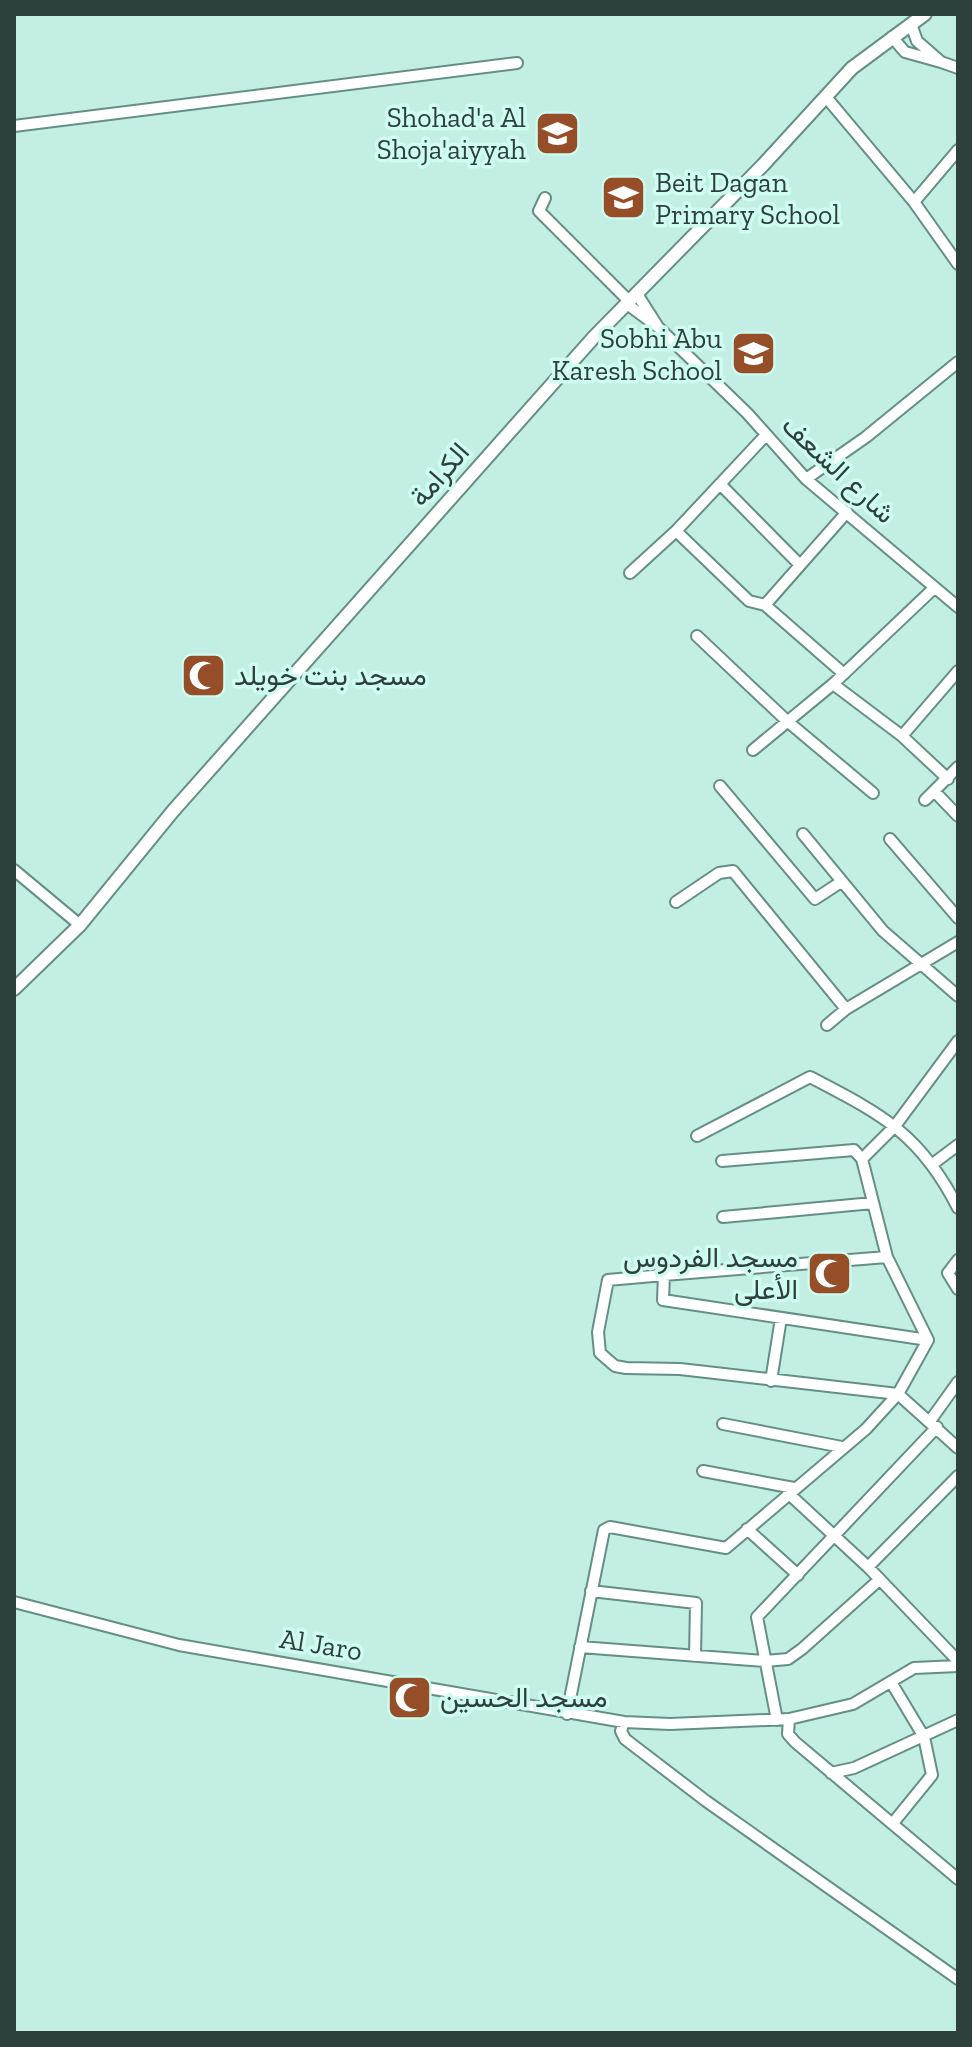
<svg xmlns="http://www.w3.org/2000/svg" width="972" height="2047" viewBox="0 0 972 2047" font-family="'Zilla Slab',Vazirmatn,serif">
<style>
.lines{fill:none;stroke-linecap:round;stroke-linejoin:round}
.minor-casing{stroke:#658f85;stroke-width:14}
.major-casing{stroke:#658f85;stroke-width:16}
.minor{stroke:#fff;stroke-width:10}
.major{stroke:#fff;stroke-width:12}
.labels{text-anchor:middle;stroke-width:7;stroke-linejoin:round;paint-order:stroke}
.poi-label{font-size:28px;fill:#2e403c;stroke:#cffcf0;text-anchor:end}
.street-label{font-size:28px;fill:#2e403c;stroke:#cffcf0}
</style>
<rect width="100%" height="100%" fill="#c2eee3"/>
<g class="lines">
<defs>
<path id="minor" d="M892,37L905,52L941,62L917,41L911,24
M941,62L958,68
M826,97L914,202L958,264
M14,126L517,63
M545,198L539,211L630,302
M914,202L958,150
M627,304L658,327L637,294
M658,327L747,413L806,479L958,607
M806,479L866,437L958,362
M720,484L799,564
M676,531L766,435
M630,573L676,531L749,601L765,605L844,674
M765,605L847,512
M697,636L787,721L873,793
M833,684L902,736L948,779
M902,736L958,671
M753,750L833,684L933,589
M720,786L815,899L841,882
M935,792L958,816
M925,800L958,767
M803,834L883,931L958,996
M890,839L958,918
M14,870L80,925
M676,902L719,873L733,871L846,1009
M827,1025L846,1009L958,942
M697,1136L810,1077C881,1114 920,1133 958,1208
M862,1159L895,1126L958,1041
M934,1163L958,1145
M723,1217L873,1203
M887,1257L664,1275L663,1300L928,1340
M958,1260L948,1273L958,1289
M664,1275L608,1280L598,1332L600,1353L615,1366L626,1368L680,1369L898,1394L958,1448
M771,1381L781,1318
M930,1421L958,1382
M723,1424L842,1447
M703,1471L794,1488
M788,1493L868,1567L958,1661
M747,1529L798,1575
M868,1567L958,1476
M591,1591L696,1603L695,1656
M14,1602L179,1645L624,1722L670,1724L789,1719L853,1704L914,1668L958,1666
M580,1647L765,1661L788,1659L802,1649L879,1580
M891,1682L924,1737L932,1775L893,1823
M567,1714L604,1530L610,1527L726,1548L866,1429L898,1394L928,1340L887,1257L862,1159L854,1150L722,1161
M789,1719L788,1734L795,1742L958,1879
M777,1720L757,1617L937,1427
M624,1722L621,1731L625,1739L706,1801L958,1979
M831,1773L854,1768L958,1720"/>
<path id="major" d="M14,989L80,925L173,811L594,337L763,165L852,68L925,14"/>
</defs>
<use href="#minor" class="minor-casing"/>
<use href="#major" class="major-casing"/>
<use href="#minor" class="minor"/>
<use href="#major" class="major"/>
</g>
<defs>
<symbol id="school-square" viewBox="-11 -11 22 22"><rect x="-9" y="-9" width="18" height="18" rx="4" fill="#954e28" stroke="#cffcf0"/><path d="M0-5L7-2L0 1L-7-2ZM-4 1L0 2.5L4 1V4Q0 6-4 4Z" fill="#fff"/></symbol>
<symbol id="mosque-square" viewBox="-11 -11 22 22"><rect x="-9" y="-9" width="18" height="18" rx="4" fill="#954e28" stroke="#cffcf0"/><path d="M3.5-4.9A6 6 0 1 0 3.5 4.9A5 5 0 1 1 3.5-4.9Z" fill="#fff"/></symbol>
</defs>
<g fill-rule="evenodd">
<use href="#school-square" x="532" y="108" width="51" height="51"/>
<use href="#school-square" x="598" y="172" width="51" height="51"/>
<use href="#school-square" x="728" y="328" width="51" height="51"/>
<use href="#mosque-square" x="178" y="650" width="51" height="51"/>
<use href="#mosque-square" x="804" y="1248" width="51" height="51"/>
<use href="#mosque-square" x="384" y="1672" width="51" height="51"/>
</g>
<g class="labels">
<g class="poi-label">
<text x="526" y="127">Shohad'a Al<tspan x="526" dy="32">Shoja'aiyyah</tspan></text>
<text x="655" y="192" text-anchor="start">Beit Dagan<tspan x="655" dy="32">Primary School</tspan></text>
<text x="722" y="348">Sobhi Abu<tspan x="722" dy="32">Karesh School</tspan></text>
<text x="234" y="685" text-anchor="start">مسجد بنت خويلد</text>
<text x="798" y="1267">مسجد الفردوس<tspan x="798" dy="32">الأعلى</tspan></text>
<text x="440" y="1707" text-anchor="start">مسجد الحسين</text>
</g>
<g class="street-label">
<text transform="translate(839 469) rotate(43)" y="10">شارع الشعف</text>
<text transform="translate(439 474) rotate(-49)" y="10">الكرامة</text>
<text transform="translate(321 1644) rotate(9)" y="10">Al Jaro</text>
</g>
</g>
<rect width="972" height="2047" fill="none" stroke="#2e403c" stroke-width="32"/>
</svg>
